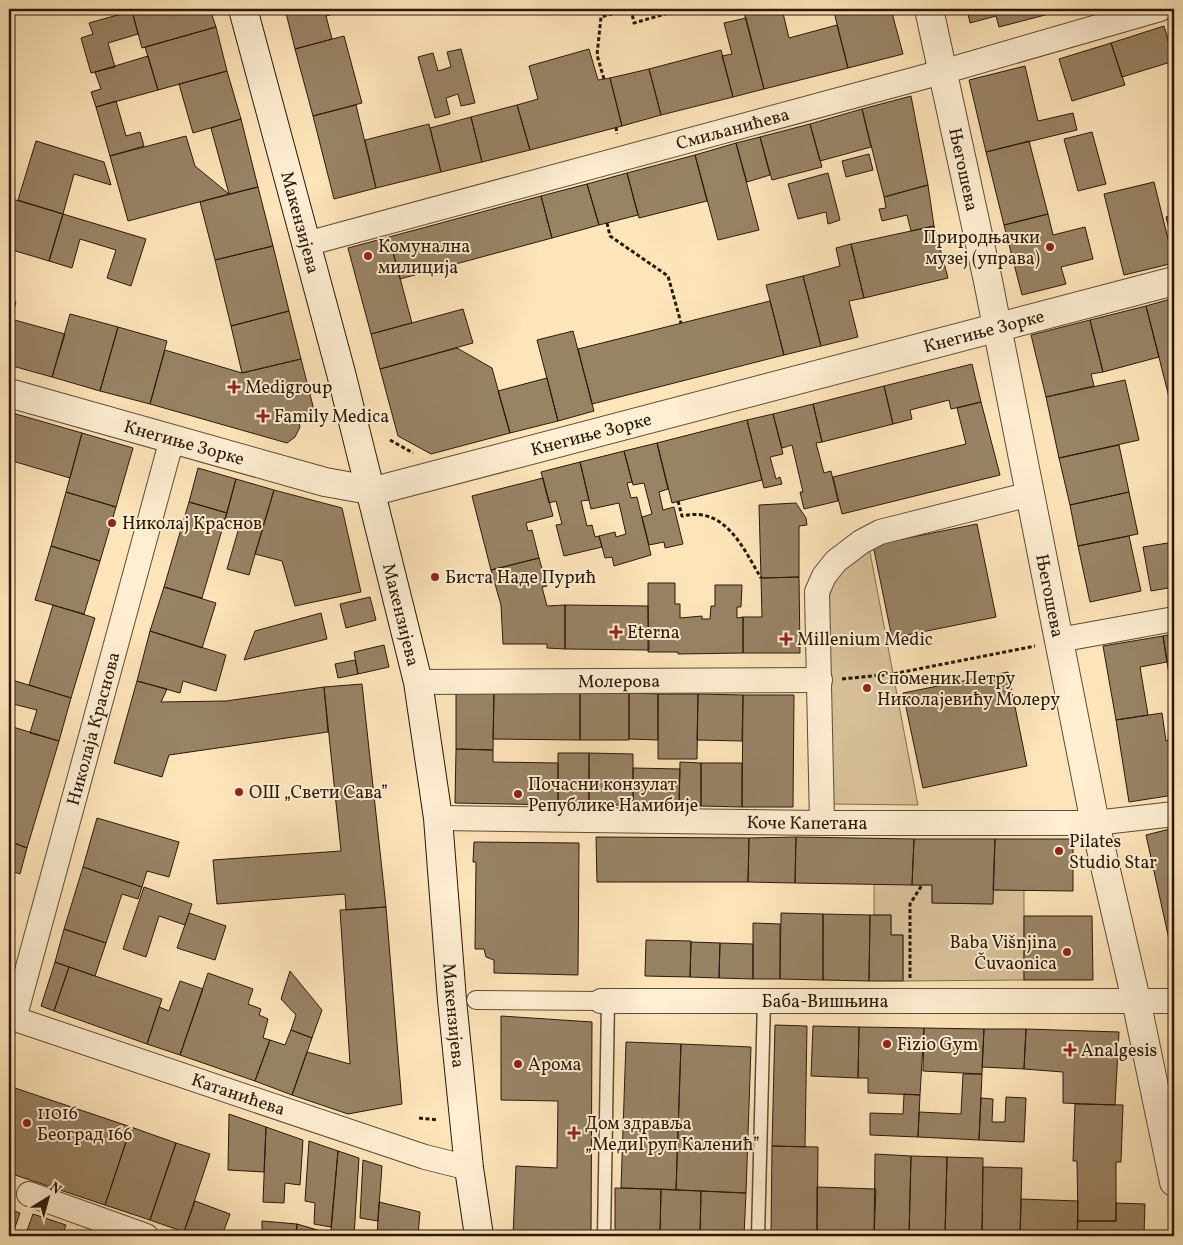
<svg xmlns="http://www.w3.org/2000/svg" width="1183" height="1245" viewBox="0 0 1183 1245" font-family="Vollkorn,serif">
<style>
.green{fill:#d9c29b;stroke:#826e53}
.building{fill:#988365;stroke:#2a190b}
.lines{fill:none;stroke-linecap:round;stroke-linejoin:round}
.service-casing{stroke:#5f4c36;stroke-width:15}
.pedestrian-casing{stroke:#5f4c36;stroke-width:20}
.minor-casing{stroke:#5f4c36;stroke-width:26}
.tertiary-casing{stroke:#5f4c36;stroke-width:30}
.secondary-casing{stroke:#2a190b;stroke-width:30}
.path{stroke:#2a190b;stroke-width:3;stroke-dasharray:4 2.5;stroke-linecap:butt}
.service{stroke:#feeed2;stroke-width:12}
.pedestrian{stroke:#feeed2;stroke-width:18}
.minor{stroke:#feeed2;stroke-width:24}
.tertiary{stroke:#feeed2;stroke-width:28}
.secondary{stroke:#feeed2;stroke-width:28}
.poi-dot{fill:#8f2418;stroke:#feeed2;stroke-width:2}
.labels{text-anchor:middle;stroke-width:4;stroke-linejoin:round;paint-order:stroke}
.street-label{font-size:18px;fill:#2a190b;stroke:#feeed2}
.poi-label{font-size:18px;fill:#2a190b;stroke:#feeed2;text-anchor:start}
</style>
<rect width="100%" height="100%" fill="#fde5b9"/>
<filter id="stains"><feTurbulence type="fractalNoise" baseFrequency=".004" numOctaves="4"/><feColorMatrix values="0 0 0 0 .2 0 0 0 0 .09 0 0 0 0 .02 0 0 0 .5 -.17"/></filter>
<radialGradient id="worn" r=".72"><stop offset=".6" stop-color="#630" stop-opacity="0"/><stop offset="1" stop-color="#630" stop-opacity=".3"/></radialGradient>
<path class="green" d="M869,547L918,805L831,804L829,587L835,577Z
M874,884L932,885V903L992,904L993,890H1024V980L903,981V935H891V915H874Z"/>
<path class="building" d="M139,9H210L216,27L142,48L132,11Z
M285,9H350L326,16L332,39L295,49Z
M743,9H782L789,38L837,25L848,68L764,89Z
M847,9H891L903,54L848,68L834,12Z
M967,9H1048L1049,14L999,27L996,16L970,23Z
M1048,9H1067L1049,14Z
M132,11L138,34L108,43L115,67L91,73L81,38L93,34L89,23Z
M746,18L764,89L733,97L722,56L732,54L724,23Z
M1164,26L1174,61L1122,77L1111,43Z
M216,27L227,71L158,90L145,47Z
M344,36L362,103L313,116L295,49Z
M1111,43L1125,85L1072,101L1059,59Z
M461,49L475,103L461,106L458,94L446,98L450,114L435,118L418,57L433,53L438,71L451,67L447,52Z
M589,49L598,80L610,78L622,126L530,150L517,105L538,99L529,66Z
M721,50L733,97L661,115L649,69Z
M148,56L158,90L96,107L91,92L101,89L95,72Z
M1025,66L1038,121L1073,113L1077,130L986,152L969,80Z
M649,69L661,115L622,126L610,78Z
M227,71L241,119L193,133L179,84Z
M911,96L928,185L884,197L862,109Z
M116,101L126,136L140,132L144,146L110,156L96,107Z
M356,105L376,188L334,199L313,116Z
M517,105L530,150L482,162L471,117Z
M862,109L871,147L820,161L810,124Z
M471,117L482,162L441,172L430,128Z
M241,119L258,187L229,194L211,128Z
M429,124L441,172L376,188L365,140Z
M810,124L822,167L772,180L760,137Z
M1092,132L1106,184L1078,191L1064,139Z
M186,136L195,166L229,194L128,221L110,156Z
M760,137L770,175L747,182L736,143Z
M36,141L104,162L111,185L74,174L63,214L18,200Z
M1029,141L1048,214L1004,225L986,152Z
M736,143L759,230L718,240L695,155Z
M869,154L873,170L846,177L842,161Z
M695,155L707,201L639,218L627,173Z
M627,173L638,215L599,225L587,184Z
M828,173L840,220L828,224L826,212L798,219L788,184Z
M1154,182L1174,263L1124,275L1104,194Z
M587,184L599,225L552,238L541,196Z
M928,185L934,226L911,231L907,215L882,221L879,209L886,208L884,197Z
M258,187L273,246L215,260L200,202Z
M541,196L552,238L400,279L389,237Z
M9,198L63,214L49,261L9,249Z
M63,214L146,239L131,286L107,278L116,250L80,239L72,268L49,261Z
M1048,214L1053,235L1085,227L1093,259L1061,267L1066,284L1022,295L1004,225Z
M1174,215V248L1166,217Z
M934,226L948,278L864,298L851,244Z
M389,237L412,323L371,334L348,248Z
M851,244L864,298L849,301L858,337L821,346L803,276L840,266L836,248Z
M273,246L289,311L231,326L215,260Z
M803,276L821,346L784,355L766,285Z
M1174,298V400L1170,401L1146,306Z
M9,300L16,302L9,326Z
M770,301L784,355L592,404L578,349Z
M1146,306L1159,357L1103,372L1090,320Z
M463,309L473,343L380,369L371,334Z
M289,311L301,359L242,373L231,326Z
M70,314L118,327L100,391L52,377Z
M11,319L65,334L52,377L9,365Z
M1090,320L1103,372L1091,374L1094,386L1046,397L1031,335Z
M118,327L167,341L150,404L100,391Z
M573,331L594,411L558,421L537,340Z
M457,348L492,368L510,433L431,454L398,436L380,369Z
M165,350L242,373L301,359L315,414L298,418L300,427L295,437L287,443L150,404Z
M972,364L981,402L951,409L949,400L910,410L912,419L893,424L884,386Z
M547,378L558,421L510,433L498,391Z
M1125,380L1139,440L1059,458L1046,397Z
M884,386L893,424L822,442L813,404Z
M981,402L1000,475L842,514L833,477L966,444L957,408Z
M813,404L822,442L816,443L824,473L831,471L838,501L804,509L800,492H803L792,445L782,448L773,414Z
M9,412L82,433L70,478L9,460Z
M773,414L783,454L770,457L776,479L780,477L782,484L764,488L747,420Z
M747,420L762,480L672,503L657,443Z
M82,433L133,448L116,507L66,492Z
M657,443L668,489L659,492L663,510L674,507L683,544L665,548L664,542L649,545L642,517L652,514L644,483L633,485L624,451Z
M1119,445L1129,492L1070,505L1059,458Z
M624,451L632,482L627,483L631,498L637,497L651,555L614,566L612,557L605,558L599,536L615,532L616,537L626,534L619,503L591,509L580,462Z
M580,462L589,500L581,501L587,526L592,525L595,537L599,536L602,547L564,556L556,525L562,524L556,501L549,503L541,472Z
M198,468L236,479L227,513L189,502Z
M543,478L553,516L526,523L528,531L532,530L539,558L491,570L472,496Z
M236,479L274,490L249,575L227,569L238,531L223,526Z
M274,490L342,508L361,592L295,606L282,561L255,554Z
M66,492L116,507L100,561L51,546Z
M1129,492L1138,534L1078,546L1070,505Z
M189,502L227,513L202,598L164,587Z
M796,503L806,518L807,525L799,526V577L761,578L759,505Z
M977,524L996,617L892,638L873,545Z
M1129,536L1141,591L1090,602L1078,546Z
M1174,542V587L1151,591L1143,547Z
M51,546L100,561L84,614L35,600Z
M539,558L547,586L542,587L547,606L565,605V649L547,648V644H503L501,605L491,570Z
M799,577L800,653H743V617H762L761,578Z
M648,583H675V604H680V618L702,616V619H710L711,606H715V585H742L741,607H737V618L743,617V653L678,654V652H648Z
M164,587L216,603L202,648L150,631Z
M370,597L376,620L346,628L340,604Z
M53,605L95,618L71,698L29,685Z
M565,605L648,606L649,650L565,649Z
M321,613L327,639L244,660L255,631Z
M150,631L226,655L216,691L183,681L180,693L137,681Z
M1172,634H1174V686L1171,687L1163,636Z
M1163,636L1167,662L1140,667L1148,715L1116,720L1103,646Z
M384,645L389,667L358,674L354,652Z
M355,660L358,674L338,678L335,664Z
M1008,672L1027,766L923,788L903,693Z
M9,679L71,698L59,741L30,733L37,710L9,703Z
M137,681L167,689L161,702L226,701L324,687L328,732L169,755L162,777L114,763Z
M362,684L386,907L346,910L345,894L217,904L213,860L341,851L324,687Z
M456,692H494L493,750L456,749Z
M494,692L580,693V740L493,739Z
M580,693H629V740H580Z
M629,693L658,694V740L629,739Z
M658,694H698L697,759H658Z
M698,694L743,695L742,741L697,740Z
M743,695H794L793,807H742Z
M1162,713L1166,741L1174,739V795L1129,802L1116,720Z
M13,727L59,741L27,848L9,841V740Z
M456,749L493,750V762L558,763V805L455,803Z
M558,753H589V805H558Z
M589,753L633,754V805H589Z
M680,762L701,763V806H679Z
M701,763H742V807L701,806Z
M633,768L680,769L679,806L633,805Z
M97,818L179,842L169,877L147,871L142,887L83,867Z
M1174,828V962L1146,835Z
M596,837L749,838L748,882H597Z
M796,837L914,839L912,885L795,883Z
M796,837L795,883L748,882L749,838Z
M914,839H995L993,904L932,903V885H912Z
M995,839H1073V891L993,890Z
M9,841L27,848L20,874L14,872L9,891Z
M474,842L579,843L578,975L494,973V960L486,957L484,949H475L476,862H473Z
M83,867L142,887L138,899L122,894L106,943L64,929Z
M144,887L192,904L185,925L159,916L146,957L123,949Z
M386,907L402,1104L348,1114L292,1095L307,1052L350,1064L340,910Z
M189,913L226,926L215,960L177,948Z
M781,913L823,914V980L780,979Z
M823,914L870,915L869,981L823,980Z
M870,915H891V935H903V981H869Z
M1024,916H1092L1093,980H1024Z
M753,923L780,924V979H753Z
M64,929L106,943L95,976L55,962Z
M646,940L691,941L690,977L645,976Z
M691,942L720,943L719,978L690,977Z
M720,943L753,944V979L719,978Z
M55,962L69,967L54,1011L41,1006Z
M69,967L162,999L147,1044L54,1011Z
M290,971L322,1010L312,1038L291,1030L296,1015L281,999Z
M208,973L253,989L248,1004L261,1009L259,1015L268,1019L263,1038L270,1040L255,1081L180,1055Z
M180,981L203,989L180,1055L147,1044L159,1007L169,1011Z
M501,1016L592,1022L591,1236H513L516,1166L557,1168L558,1101L501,1100Z
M775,1025L807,1026L805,1147L772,1146Z
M813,1026L859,1027L858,1078L811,1076Z
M859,1027L924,1028L920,1095L868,1093V1078H858Z
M924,1028L984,1029L982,1074L923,1071Z
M984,1029H1026L1024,1069L982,1067Z
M1026,1029L1119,1032L1115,1105L1063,1103V1072L1024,1069Z
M291,1030L312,1038L292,1095L255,1081L270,1040L285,1045Z
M626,1042L681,1044L676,1190L621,1188Z
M681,1044L751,1047L746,1193L676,1190Z
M963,1074H982L979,1140L918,1137L919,1112L961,1114Z
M9,1086L131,1127L105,1205L9,1173Z
M904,1094L920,1095L918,1137L870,1135V1113L903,1114Z
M1006,1097L1026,1098L1024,1142L979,1140L981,1098L993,1099L992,1122H1005Z
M1075,1104L1123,1105L1121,1162H1116V1221H1078L1077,1161H1073Z
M229,1114L266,1127L264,1172L228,1170Z
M131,1127L176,1143L150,1220L105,1205Z
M266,1127L303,1140L300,1185L285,1183L284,1203L263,1202Z
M309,1141L338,1151L331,1227L314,1224L315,1203L305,1201Z
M176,1143L210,1154L184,1232L150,1220Z
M772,1146L818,1147L817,1236H771Z
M338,1151L359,1158L354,1236L331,1232Z
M875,1154L911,1156L909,1236H874Z
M911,1156L947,1157L945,1236H909Z
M947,1157L983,1158L982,1236H945Z
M363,1160L382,1166L378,1221L360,1218Z
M983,1167L1022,1168L1020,1236H982Z
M817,1187L876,1189L874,1236H817Z
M615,1188L661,1189L660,1235L615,1234Z
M661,1189L701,1191L700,1236L660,1235Z
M701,1191L746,1193L744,1236H700Z
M1021,1199L1078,1201L1077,1236H1020Z
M195,1201L230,1214L222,1236H196L184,1232Z
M379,1202L420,1212L418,1236H377Z
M1116,1203L1145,1204L1144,1236H1077L1078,1221H1116Z
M9,1209L20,1213L12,1236H9Z
M33,1214L66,1225L62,1236H25Z
M262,1221L297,1224L296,1236H262Z
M297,1224L331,1234V1236H296Z"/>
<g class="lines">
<defs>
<path id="service" d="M604,1236L608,1001
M758,1236L764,1000"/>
<path id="pedestrian" d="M476,1000L601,1001"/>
<g id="minor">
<path id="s1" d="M306,244L942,72L1160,9"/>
<path d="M1059,640L1174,619"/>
<path id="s2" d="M418,682L820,680"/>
<path id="s3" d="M438,818L822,823H1095L1174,814"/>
<path d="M822,823L817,592L824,576L836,561L861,542L880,532L1030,494"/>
<path id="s4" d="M601,1001H1174"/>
<path id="s5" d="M9,1017L425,1157L469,1168"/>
<path id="s6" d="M14,1019L172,439"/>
<path d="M29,1194L146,1236"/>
</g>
<g id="tertiary">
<path id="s7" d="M929,9L988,281L1095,823L1136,1000L1174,1182"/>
<path id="s8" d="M9,393L325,482L364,489H382L1174,281"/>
</g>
<g id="secondary">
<path id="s9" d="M243,9L341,373L418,682L438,818L452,1000L469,1168L479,1236"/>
</g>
</defs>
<use href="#service" class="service-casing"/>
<use href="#pedestrian" class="pedestrian-casing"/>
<use href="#minor" class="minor-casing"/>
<use href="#tertiary" class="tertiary-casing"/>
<use href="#secondary" class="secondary-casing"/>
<path class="path" d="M631,9L634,23L672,12V9
M604,79L597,55L601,17L629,9
M616,127L617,134
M607,223L610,236L668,276L681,323
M390,440L413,453
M678,501L682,516C725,506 742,546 761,578
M842,679L893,674L1035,646
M910,978V904L922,885
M419,1118L438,1120"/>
<use href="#service" class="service"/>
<use href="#pedestrian" class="pedestrian"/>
<use href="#minor" class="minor"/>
<use href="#tertiary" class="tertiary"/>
<use href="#secondary" class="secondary"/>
</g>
<g class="poi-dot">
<circle cx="1050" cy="247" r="5"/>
<circle cx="368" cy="256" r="5"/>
<path d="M231.5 379.5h5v5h5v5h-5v5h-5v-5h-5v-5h5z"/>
<path d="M260.5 408.5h5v5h5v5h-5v5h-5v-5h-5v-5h5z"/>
<circle cx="112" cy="523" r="5"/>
<circle cx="435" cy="577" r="5"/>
<path d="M613.5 624.5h5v5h5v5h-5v5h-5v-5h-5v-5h5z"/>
<path d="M783.5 631.5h5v5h5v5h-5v5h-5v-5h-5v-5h5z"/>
<circle cx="867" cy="688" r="5"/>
<circle cx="239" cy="792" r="5"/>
<circle cx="518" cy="794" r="5"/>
<circle cx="1059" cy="851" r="5"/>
<circle cx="1067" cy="952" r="5"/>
<circle cx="887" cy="1044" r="5"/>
<path d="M1067.5 1042.5h5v5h5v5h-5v5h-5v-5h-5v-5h5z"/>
<circle cx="518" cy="1064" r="5"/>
<circle cx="27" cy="1123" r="5"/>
<path d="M571.5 1125.5h5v5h5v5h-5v5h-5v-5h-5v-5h5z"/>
</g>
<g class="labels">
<g class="street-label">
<text dy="6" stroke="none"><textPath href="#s1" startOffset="442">Смиљанићева</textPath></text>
<text dy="6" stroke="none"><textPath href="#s7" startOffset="164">Његошева</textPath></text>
<text dy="6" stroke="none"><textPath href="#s9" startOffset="221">Макензијева</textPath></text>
<text dy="6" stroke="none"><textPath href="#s8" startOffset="1008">Кнегиње Зорке</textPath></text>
<text dy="6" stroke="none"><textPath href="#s8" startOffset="602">Кнегиње Зорке</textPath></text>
<text dy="6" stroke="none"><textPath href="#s8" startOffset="182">Кнегиње Зорке</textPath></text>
<text dy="6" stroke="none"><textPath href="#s7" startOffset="599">Његошева</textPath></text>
<text dy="6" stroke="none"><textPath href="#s9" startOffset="626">Макензијева</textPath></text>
<text dy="6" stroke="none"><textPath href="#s2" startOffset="201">Молерова</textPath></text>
<text dy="6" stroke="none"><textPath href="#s6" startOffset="301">Николаја Краснова</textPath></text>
<text dy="6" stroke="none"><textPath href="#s3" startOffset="369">Коче Капетана</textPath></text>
<text dy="6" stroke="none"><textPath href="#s4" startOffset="224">Баба-Вишњина</textPath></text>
<text dy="6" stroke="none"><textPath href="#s9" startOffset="1031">Макензијева</textPath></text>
<text dy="6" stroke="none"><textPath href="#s5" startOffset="242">Катанићева</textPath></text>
</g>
<g class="poi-label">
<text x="1040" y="243" text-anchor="end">Природњачки<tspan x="1040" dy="21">музеј (управа)</tspan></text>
<text x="378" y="252">Комунална<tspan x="378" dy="21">милиција</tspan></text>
<text x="245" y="393">Medigroup</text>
<text x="274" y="422">Family Medica</text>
<text x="122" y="529">Николај Краснов</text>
<text x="445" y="583">Биста Наде Пурић</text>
<text x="627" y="638">Eterna</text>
<text x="797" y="645">Millenium Medic</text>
<text x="877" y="684">Споменик Петру<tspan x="877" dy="21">Николајевићу Молеру</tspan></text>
<text x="528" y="790">Почасни конзулат<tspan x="528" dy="21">Републике Намибије</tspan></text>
<text x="249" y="798">ОШ „Свети Сава”</text>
<text x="1069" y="847">Pilates<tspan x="1069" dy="21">Studio Star</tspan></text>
<text x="1057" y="948" text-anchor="end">Baba Višnjina<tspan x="1057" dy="21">Čuvaonica</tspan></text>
<text x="897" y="1050">Fizio Gym</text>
<text x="1081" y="1056">Analgesis</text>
<text x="528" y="1070">Арома</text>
<text x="37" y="1119">11016<tspan x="37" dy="21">Београд 166</tspan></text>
<text x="585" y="1129">Дом здравља<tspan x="585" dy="21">„МедиГруп Каленић”</tspan></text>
</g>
</g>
<rect width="1183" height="1245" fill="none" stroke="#fde5b9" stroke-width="30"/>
<rect x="10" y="10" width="1163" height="1225" fill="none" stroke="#2a190b" stroke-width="2.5"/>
<rect x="15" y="15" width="1153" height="1215" fill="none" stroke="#2a190b"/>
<g transform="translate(48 1198) rotate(37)" stroke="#feeed2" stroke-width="4" paint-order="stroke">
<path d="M0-4L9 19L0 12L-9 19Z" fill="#2a190b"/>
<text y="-8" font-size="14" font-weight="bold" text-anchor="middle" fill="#2a190b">N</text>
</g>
<rect width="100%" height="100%" filter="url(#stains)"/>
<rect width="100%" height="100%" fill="url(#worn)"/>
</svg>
